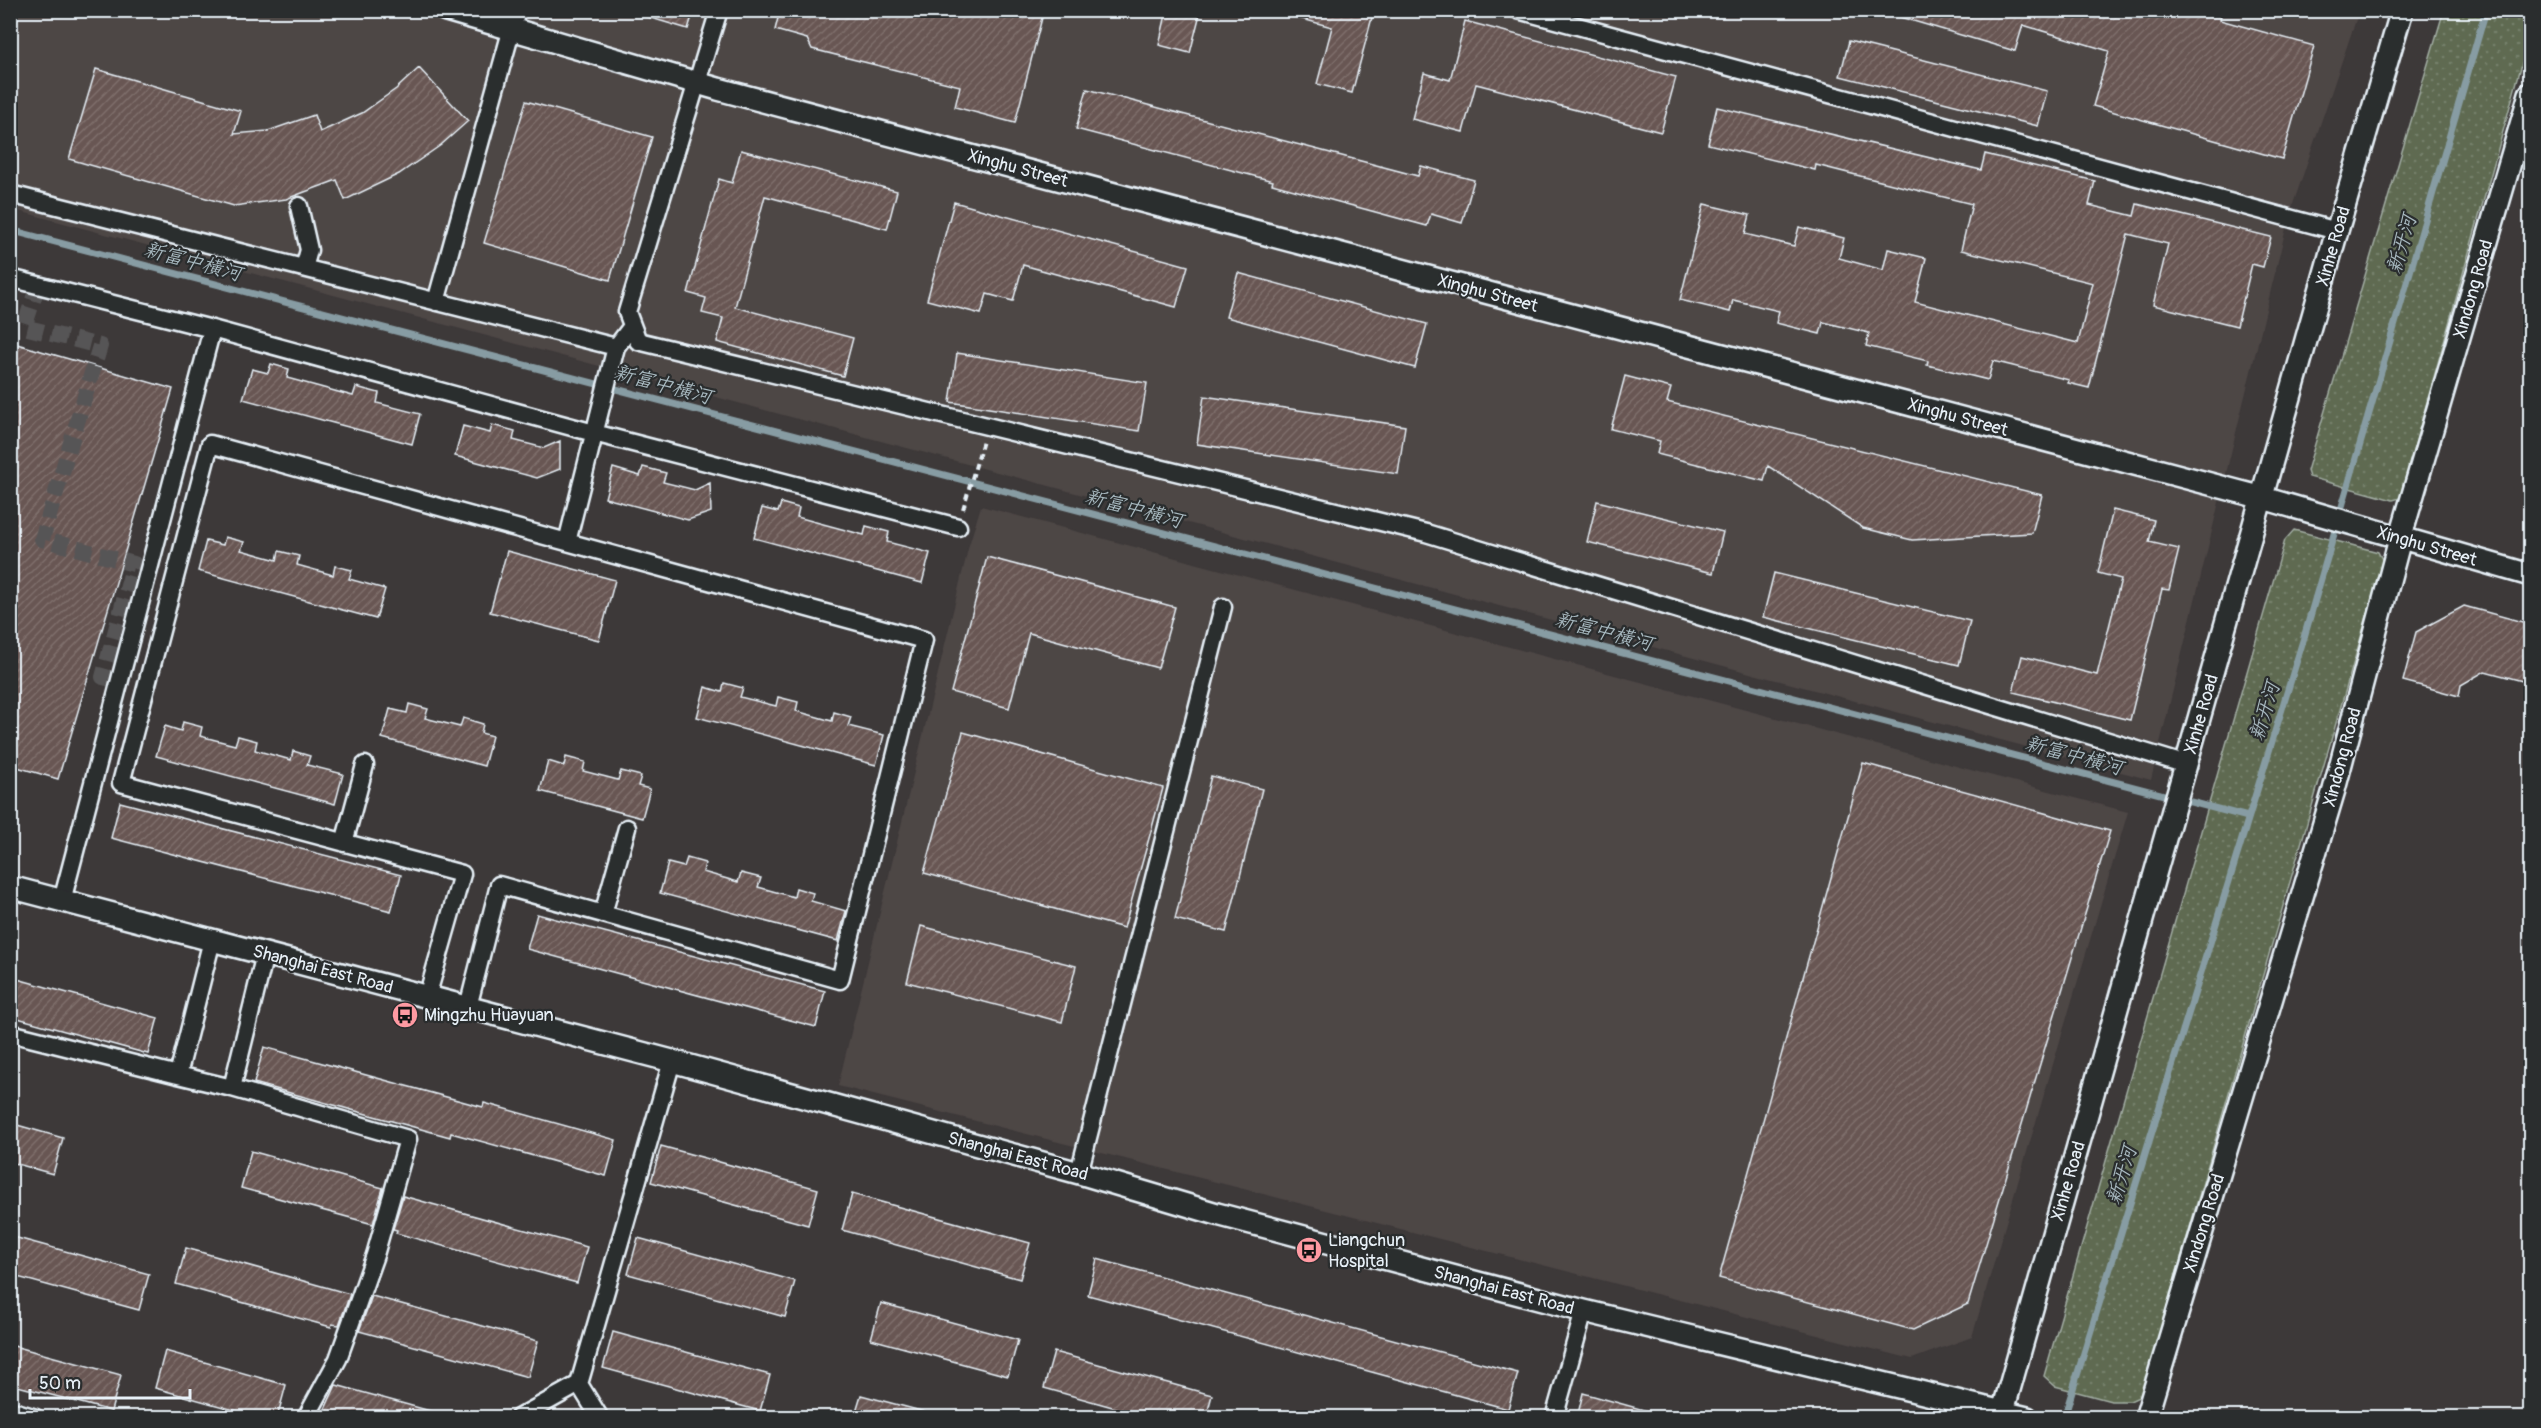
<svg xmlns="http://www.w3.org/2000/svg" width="2541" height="1428" viewBox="0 0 2541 1428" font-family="Pangolin,'LXGW WenKai TC',sans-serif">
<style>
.built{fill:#4d4645}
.grass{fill:url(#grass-dots);stroke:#a3aea4;stroke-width:1.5}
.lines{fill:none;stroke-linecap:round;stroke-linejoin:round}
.stream{stroke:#879ca3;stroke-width:7}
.building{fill:url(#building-hatch);stroke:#e8f1f8;stroke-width:1.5}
.minor-tunnel{stroke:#575556;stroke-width:16;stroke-dasharray:16 8;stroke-linecap:butt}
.minor-casing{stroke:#e8f1f8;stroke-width:21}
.tertiary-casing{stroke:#e8f1f8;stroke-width:26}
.path{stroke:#e8f1f8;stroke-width:4;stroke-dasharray:6 4.5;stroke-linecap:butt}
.minor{stroke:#2a2d2e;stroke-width:16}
.tertiary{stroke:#2a2d2e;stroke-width:21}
.labels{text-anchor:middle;stroke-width:4.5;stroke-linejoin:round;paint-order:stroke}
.street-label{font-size:18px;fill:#e8f1f8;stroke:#2a2d2e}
.poi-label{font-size:18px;fill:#e8f1f8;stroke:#2a2d2e;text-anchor:start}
.water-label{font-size:20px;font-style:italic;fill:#a7b8bf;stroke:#2a2d2e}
</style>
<defs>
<pattern id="grass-dots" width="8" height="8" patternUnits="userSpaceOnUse" patternTransform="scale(1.5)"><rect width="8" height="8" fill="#5e6a51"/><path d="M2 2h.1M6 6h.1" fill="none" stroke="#75806b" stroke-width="1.8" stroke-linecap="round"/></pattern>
<pattern id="building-hatch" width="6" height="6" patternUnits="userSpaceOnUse" patternTransform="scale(1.5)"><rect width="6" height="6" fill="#685653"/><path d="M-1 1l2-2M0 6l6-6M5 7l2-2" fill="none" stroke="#7e6f6c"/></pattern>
</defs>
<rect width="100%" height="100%" fill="#3d3939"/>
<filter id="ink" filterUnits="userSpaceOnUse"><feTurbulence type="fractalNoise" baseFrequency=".0167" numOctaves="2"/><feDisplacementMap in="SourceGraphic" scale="12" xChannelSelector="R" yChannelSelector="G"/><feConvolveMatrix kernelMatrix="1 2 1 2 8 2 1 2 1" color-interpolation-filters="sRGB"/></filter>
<g filter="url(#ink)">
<path class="built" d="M20,10L2359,11L2289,216L2151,780L11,209L10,42Z
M981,506L2128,812L1972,1337L1912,1359L838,1086L969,545Z"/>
<path class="grass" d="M2444,10L2530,11V35L2400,498L2393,500L2309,477L2307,471Z
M2294,530L2378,552L2383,561L2141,1396L2130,1401H2111L2055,1386L2044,1376L2285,540Z"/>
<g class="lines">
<path class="stream" d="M10,230L2248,817
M2064,1418L2305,634L2486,10"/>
</g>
<path class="building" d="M641,10H694L688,29L641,15Z
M780,10H1044L1015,123L955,107L960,86L812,49L807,39L775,30Z
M1167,10H1201L1190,53L1159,45Z
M1292,10H1374L1352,93L1317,84L1332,27L1291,16Z
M1894,10H2222L2220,20L2314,46L2282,159L2093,106L2109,51L2023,25L2015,51L1893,15Z
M1465,21L1676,77L1661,132L1476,84L1463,132L1412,119L1424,73L1450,80Z
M1849,41L2047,91L2038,126L1840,76Z
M419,68L468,121L441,145L399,174L345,200L337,180L286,199L234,206L69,159L96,69L241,111L234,134L268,131L314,115L320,132L362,113L396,89Z
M1087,89L1418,176L1421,166L1474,180L1462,223L1431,214L1427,226L1272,184L1273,181L1076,129Z
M526,101L652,137L610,280L484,243Z
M1717,107L1981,170L1985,154L2095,181L2089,205L2134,216L2137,204L2271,237L2263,267L2252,264L2237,326L2153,305L2168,244L2128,234L2089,388L2068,383L2069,380L1993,361L1988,380L1927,365L1928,361L1866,346L1869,333L1823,322L1820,334L1776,323L1779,311L1733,300L1730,312L1680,300L1704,204L1750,215L1745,234L1794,246L1799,227L1844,238L1839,258L1883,270L1888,249L1926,258L1915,302L2078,343L2093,283L1961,250L1972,204L1816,165L1815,170L1708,144Z
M741,150L897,191L887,229L765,196L735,307L853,338L843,376L717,342L723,318L702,313L706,298L688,293L719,179L732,183Z
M954,202L1188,266L1176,307L1023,265L1013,301L987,294L981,314L927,300Z
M1238,273L1427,324L1415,368L1226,317Z
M10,342L173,389L58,779L10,765Z
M957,353L1147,383L1139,431L950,402Z
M271,364L289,369L287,378L353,396L356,387L379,393L377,403L420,414L412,444L243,399L252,369L268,373Z
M1625,376L1671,388L1667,402L2042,495L2032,533L1912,540L1863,528L1768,466L1764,481L1657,454L1660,441L1611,429Z
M1204,396L1405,426L1398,474L1197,444Z
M492,425L515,431L513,440L544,448L560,441V469L537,478L455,456L463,426L490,433Z
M643,467L666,473L663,482L695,490L710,483L711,512L688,520L605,498L613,468L640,476Z
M1597,501L1723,532L1713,573L1587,542Z
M781,503L799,508L797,517L864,535L866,526L889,532L887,542L930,553L922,583L754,538L762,508L778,512Z
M2113,510L2154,520L2149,542L2179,549L2169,590L2162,589L2130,720L2013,692L2022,656L2097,675L2121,579L2098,573Z
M225,537L244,542L241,550L277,560L279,551L299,556L297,565L333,575L335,566L352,570L349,579L385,589L376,619L198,571L206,541L223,545Z
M507,551L615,580L599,640L490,612Z
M987,557L1175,607L1158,668L1029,633L1009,708L951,692Z
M1774,573L1970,621L1959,665L1763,617Z
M2464,606L2530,624V683L2485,671L2461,685L2459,696L2403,681L2416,632Z
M724,683L743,688L740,697L776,706L778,697L798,702L796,711L832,721L834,712L851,717L848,726L884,735L876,765L697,717L705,687L722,692Z
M409,704L428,709L425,718L460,727L463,718L483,724L481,733L492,736L484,766L382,738L390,709L407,713Z
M183,722L202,727L200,736L235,745L238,736L257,741L255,750L291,760L293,751L310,756L307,765L343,774L335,804L156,756L165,726L181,731Z
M963,732L1163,788L1124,928L924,873Z
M566,757L585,762L583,771L618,780L621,771L641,776L638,786L650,789L642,818L540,791L548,761L564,766Z
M1863,763L2110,831L1968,1304L1913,1330L1719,1278Z
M1211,776L1262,789L1226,932L1175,919Z
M120,802L401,875L391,911L111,838Z
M687,858L705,863L703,872L738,882L741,873L761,878L758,887L794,897L796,888L813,893L811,901L846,911L838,941L660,893L668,863L684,867Z
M537,914L825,991L816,1027L527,949Z
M921,926L1076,966L1062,1022L907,982Z
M10,977L158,1018L148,1054L10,1016Z
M264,1047L483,1107L484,1103L616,1140L606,1176L451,1133L450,1137L254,1083Z
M10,1123L63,1138L53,1174L10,1162Z
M661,1146L818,1189L808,1225L651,1182Z
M251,1151L383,1188L373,1224L241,1188Z
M852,1194L1030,1243L1020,1279L842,1230Z
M403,1196L587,1247L577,1283L396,1233L397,1230L393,1229Z
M10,1236L149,1274L139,1310L10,1275Z
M638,1238L795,1281L785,1317L628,1274Z
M186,1248L350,1294L339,1325L332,1324L331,1327L176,1284Z
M1097,1259L1518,1373L1508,1409L1088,1295Z
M372,1296L538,1341L528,1377L359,1331Z
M881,1303L1018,1340L1008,1376L871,1339Z
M613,1332L770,1375L760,1411L603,1368Z
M10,1345L121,1375L111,1411L10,1384Z
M165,1351L286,1385L277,1418H263L155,1388Z
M1054,1352L1212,1395L1206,1418H1152L1044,1388Z
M336,1385L434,1412L433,1418H321Z
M1583,1393L1651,1412L1650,1418H1577Z
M861,1395L925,1412L924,1418H854Z"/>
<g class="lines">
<path class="minor-tunnel" d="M38,285L24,327L100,346L42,539L134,564L103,677L120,681"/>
<defs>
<path id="minor" d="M719,10L627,312L638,341L1426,533L2187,765
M1518,10L2337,231
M10,194L616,347
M299,206L309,250L304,268
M10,278L212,329L594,433L958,527
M436,302L517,10
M567,542L616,347L632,326
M344,843L365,765
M62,901L212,329
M603,914L627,828
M212,940L178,1075L232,1088L265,954
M427,997L462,874L121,783L210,444L924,640L840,980L499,885L468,1007
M10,1033L178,1075
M232,1088L408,1139L375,1255L338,1359L306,1418
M1079,1173L1223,607
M579,1384L600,1418
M10,1410L36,1418
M518,1418L579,1384L672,1061
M1554,1418L1584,1311"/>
<path id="tertiary" d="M446,10L718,89L2263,498L2530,575
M10,887L672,1061L1079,1173L1217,1214L1584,1311L2027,1418
M2001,1418L2337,231L2402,10
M2146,1418L2334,790L2400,539L2530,94"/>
</defs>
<use href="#minor" class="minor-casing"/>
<use href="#tertiary" class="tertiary-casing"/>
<path class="path" d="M963,509L983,441"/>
<use href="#minor" class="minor"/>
<use href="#tertiary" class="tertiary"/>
</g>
</g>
<defs>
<symbol id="bus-disc" viewBox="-11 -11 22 22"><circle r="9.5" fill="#ff9aa2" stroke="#2a2d2e"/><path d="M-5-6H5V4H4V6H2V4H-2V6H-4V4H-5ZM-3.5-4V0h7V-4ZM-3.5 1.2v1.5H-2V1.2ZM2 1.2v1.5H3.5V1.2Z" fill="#111"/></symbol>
</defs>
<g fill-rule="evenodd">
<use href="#bus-disc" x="390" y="1000" width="30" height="30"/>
<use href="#bus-disc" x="1294" y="1235" width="30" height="30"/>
</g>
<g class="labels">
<g class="street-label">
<text transform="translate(1018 168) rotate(15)" y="6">Xinghu Street</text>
<text transform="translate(2333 246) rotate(-74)" y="6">Xinhe Road</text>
<text transform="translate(2473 289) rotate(-74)" y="6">Xindong Road</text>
<text transform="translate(1488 293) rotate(15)" y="6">Xinghu Street</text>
<text transform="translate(1958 417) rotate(15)" y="6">Xinghu Street</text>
<text transform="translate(2427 546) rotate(16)" y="6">Xinghu Street</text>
<text transform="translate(2201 714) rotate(-74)" y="6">Xinhe Road</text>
<text transform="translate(2342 757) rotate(-75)" y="6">Xindong Road</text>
<text transform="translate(323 969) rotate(15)" y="6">Shanghai East Road</text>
<text transform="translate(1018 1156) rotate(15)" y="6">Shanghai East Road</text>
<text transform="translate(2068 1181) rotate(-74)" y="6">Xinhe Road</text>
<text transform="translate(2204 1223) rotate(-73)" y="6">Xindong Road</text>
<text transform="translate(1504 1290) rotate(15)" y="6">Shanghai East Road</text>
</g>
<g class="poi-label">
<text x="424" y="1021">Mingzhu Huayuan</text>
<text x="1328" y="1246">Liangchun<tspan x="1328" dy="21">Hospital</tspan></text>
</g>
<g class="water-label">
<text transform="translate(2401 244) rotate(-74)" y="7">新开河</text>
<text transform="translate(193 261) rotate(15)" y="7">新富中横河</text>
<text transform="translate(663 384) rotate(15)" y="7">新富中横河</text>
<text transform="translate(1134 508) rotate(15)" y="7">新富中横河</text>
<text transform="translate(1604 631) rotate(15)" y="7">新富中横河</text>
<text transform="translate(2264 711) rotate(-73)" y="7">新开河</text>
<text transform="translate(2074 755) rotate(15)" y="7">新富中横河</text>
<text transform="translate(2121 1175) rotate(-73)" y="7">新开河</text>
</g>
</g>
<rect width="2541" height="1428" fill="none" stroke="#2a2d2e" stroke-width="36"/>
<rect x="18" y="18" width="2505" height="1392" fill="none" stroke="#e8f1f8" stroke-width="2" filter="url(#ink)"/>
<path d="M30 1389v9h160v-9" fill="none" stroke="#e8f1f8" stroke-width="3"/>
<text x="39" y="1389" font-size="18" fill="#e8f1f8" stroke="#2a2d2e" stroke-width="4.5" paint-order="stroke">50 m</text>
</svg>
